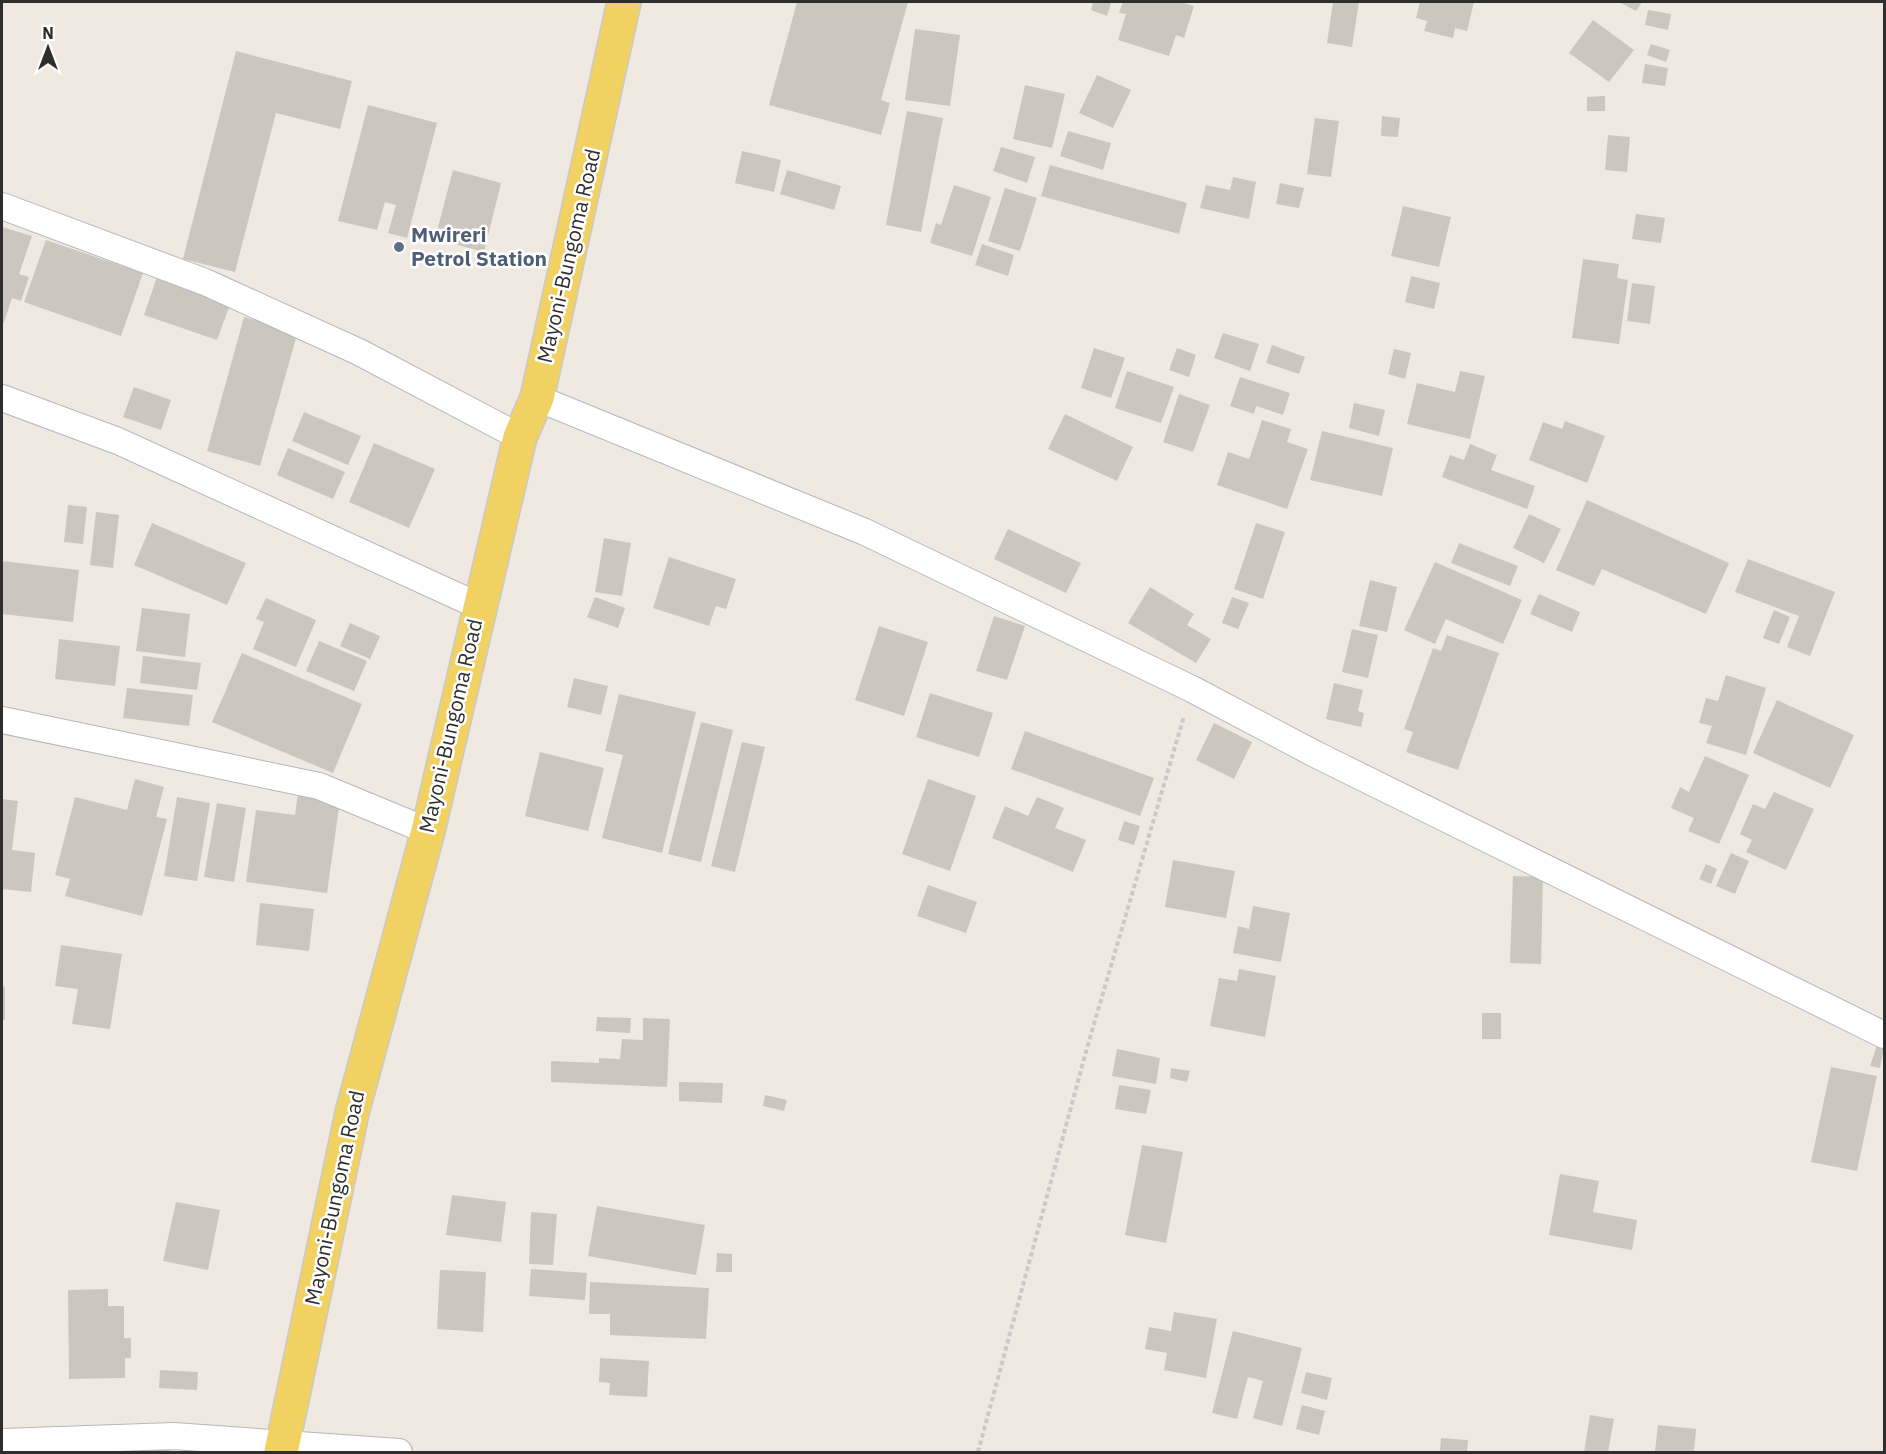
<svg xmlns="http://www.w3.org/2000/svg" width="1886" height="1454" viewBox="0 0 1886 1454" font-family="'IBM Plex Sans',sans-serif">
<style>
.building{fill:#cbc7bf}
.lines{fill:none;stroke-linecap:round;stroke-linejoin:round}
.street-casing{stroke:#b4b7c1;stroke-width:28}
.primary-casing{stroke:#c9c9c9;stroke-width:36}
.path{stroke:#c9c9c9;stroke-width:4;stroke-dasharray:4.5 3;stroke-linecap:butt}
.street{stroke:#fff;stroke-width:26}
.primary{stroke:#f2d163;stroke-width:33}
.service-dot{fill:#5c6f8a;stroke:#fff;stroke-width:2}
.labels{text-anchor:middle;stroke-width:5;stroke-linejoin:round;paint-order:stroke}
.service-label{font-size:21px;font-weight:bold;fill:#4e5e75;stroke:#fff;text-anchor:start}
.street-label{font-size:21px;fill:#2e2e2e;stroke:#fff}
</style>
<rect width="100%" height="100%" fill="#efe9e1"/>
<path class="building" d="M797,2H908L881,100L890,103L881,135L769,105Z
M1093,2L1111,3L1107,16L1091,10Z
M1123,2H1180L1194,6L1184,38L1176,35L1169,56L1118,40L1126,14L1119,13Z
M1333,2H1359L1352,47L1327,43Z
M1420,2H1474L1467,31L1455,28L1453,38L1424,31L1427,21L1416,18Z
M1619,2H1642L1636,11Z
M1648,10L1671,14L1668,30L1645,25Z
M1593,20L1634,50L1609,82L1569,53Z
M915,29L960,35L950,106L905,100Z
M1651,44L1670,50L1666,62L1647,55Z
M236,51L352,81L340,129L276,113L235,272L183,259Z
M1645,64L1668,68L1665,86L1642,83Z
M1097,75L1131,90L1113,128L1079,113Z
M1025,85L1065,94L1052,148L1013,139Z
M1605,96V111H1587V97Z
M368,105L437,123L407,238L388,233L396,205L385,202L377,230L338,221Z
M907,111L943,118L921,232L886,225Z
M1382,116L1400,118L1398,137L1381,136Z
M1315,118L1339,121L1331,177L1307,174Z
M1068,131L1111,143L1103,170L1060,156Z
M1608,135L1630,137L1627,172L1605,170Z
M1001,147L1035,157L1027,183L993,171Z
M742,151L781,160L774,192L735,183Z
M1050,165L1187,203L1179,234L1041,196Z
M453,170L501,183L484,252L435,239Z
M787,170L841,186L834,210L780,194Z
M1233,177L1256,182L1249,219L1200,208L1206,185L1230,190Z
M1280,183L1304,188L1299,208L1276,204Z
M954,185L991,197L972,256L930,243L936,223L941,225Z
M1005,188L1037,198L1020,251L988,241Z
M1403,206L1451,217L1439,267L1391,256Z
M1636,214L1665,218L1661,243L1632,239Z
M2,227L32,236L19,274L29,277L21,301L12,298L2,328Z
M46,240L143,273L121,336L24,302Z
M982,244L1014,255L1008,276L975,265Z
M1583,259L1619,264L1617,278L1628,280L1619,344L1572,338Z
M1411,276L1440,283L1434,309L1405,302Z
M157,277L231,302L217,340L144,315Z
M1632,283L1655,286L1650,324L1627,321Z
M244,317L298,331L260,466L207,451Z
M1223,333L1259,344L1250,371L1214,358Z
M1272,345L1305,357L1299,374L1266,363Z
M1094,348L1125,358L1111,398L1081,388Z
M1177,348L1196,355L1189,377L1169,370Z
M1394,349L1411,353L1405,379L1388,374Z
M1127,371L1174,387L1161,423L1115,408Z
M1460,371L1485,376L1470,439L1407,424L1417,383L1455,392Z
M1240,377L1290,393L1283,415L1256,406L1254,414L1230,406Z
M134,387L171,400L161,430L123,417Z
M1179,394L1210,405L1193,452L1163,442Z
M1354,403L1385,410L1379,436L1349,428Z
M304,412L361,436L348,465L292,441Z
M1065,414L1133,447L1117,481L1048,449Z
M1262,420L1291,429L1287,442L1308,449L1287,509L1217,485L1228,452L1249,459Z
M1565,421L1605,436L1587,483L1529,460L1543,422L1562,429Z
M1322,431L1393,448L1382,496L1310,480Z
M374,443L435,469L409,528L349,502Z
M1470,444L1497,455L1491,470L1535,486L1527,509L1442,477L1450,455L1464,460Z
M288,448L345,472L333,499L277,475Z
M1587,500L1729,563L1706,614L1602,569L1594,586L1556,570Z
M68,505L87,507L83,544L64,542Z
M96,512L119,515L113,568L90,565Z
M1529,514L1561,529L1544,563L1513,548Z
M152,523L246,563L227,605L134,565Z
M1256,523L1285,532L1263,599L1234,589Z
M1008,529L1081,563L1066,593L994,559Z
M604,538L631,543L622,596L595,592Z
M1459,543L1518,566L1510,586L1451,563Z
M669,557L736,579L726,609L716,606L709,626L653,608Z
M1748,559L1835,592L1810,656L1787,647L1799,616L1735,592Z
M2,561L79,570L73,622L2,614Z
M1435,562L1522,600L1503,644L1446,619L1435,644L1404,630Z
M1370,580L1397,587L1387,632L1359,626Z
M1150,587L1194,614L1187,625L1211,639L1196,663L1128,623Z
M1539,594L1580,612L1572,632L1530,614Z
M595,597L625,608L618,628L587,617Z
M1232,597L1249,603L1238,629L1222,623Z
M266,598L316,620L296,667L253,649L264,622L256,619Z
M142,608L190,614L185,657L136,651Z
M1774,610L1790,617L1779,644L1763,638Z
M994,616L1025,626L1007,680L976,671Z
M350,623L380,636L370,659L340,646Z
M879,626L928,642L904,716L855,700Z
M1352,629L1378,635L1368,678L1342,672Z
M1447,635L1499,653L1458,770L1406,752L1413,732L1404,729L1433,648L1441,651Z
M59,639L120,646L115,686L55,679Z
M319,641L367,661L354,691L306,671Z
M242,653L362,704L333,773L212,722Z
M143,656L201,663L197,690L140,683Z
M1726,675L1766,688L1746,755L1706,743L1712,726L1699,723L1706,698L1718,701Z
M574,678L608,686L601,715L567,707Z
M1334,683L1363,690L1358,711L1364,713L1361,727L1326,719Z
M127,688L193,695L189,726L123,718Z
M930,693L993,713L979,757L916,737Z
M619,694L696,712L662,853L602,838L623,755L605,751Z
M1777,700L1854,735L1830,788L1753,753Z
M701,722L733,730L701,862L668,854Z
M1214,723L1252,742L1234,779L1196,760Z
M1025,731L1154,778L1140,816L1011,769Z
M742,742L765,747L735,872L711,866Z
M540,752L604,768L588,831L525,816Z
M1705,756L1749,775L1719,844L1688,831L1694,818L1671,808L1680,787L1689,792Z
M135,779L164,787L156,817L167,819L142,916L65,896L70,879L55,875L75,797L127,810Z
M928,779L976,796L950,871L902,854Z
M1774,792L1814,809L1786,870L1746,852L1752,840L1740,834L1753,804L1765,809Z
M298,794L340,800L327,893L246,882L256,810L295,815Z
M177,797L210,803L197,881L164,876Z
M1037,797L1064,808L1055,828L1086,840L1073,872L992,838L1005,806L1028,816Z
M2,799L18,801L12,850L35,853L31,892L2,889Z
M217,803L246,808L234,882L204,877Z
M1124,821L1140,826L1134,845L1118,840Z
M1731,853L1749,861L1735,894L1716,886Z
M1173,860L1235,871L1226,918L1165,907Z
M1706,864L1717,869L1711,884L1699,879Z
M1513,876L1543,877L1541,964L1510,963Z
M928,885L977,902L966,933L917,916Z
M260,903L314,909L309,951L256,945Z
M1253,906L1290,913L1281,962L1233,953L1238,926L1249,929Z
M61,945L122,954L110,1029L72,1024L78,989L55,986Z
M1239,969L1276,976L1265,1037L1210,1026L1219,978L1237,981Z
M2,986L5,987V1020H2Z
M1482,1013H1501V1039H1482Z
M597,1017L631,1018L630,1033L596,1031Z
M643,1018L670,1019L667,1087L551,1082V1061L599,1063V1058L620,1059L622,1039L643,1040Z
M1877,1045L1884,1048L1880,1068L1870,1066Z
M1117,1049L1160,1058L1156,1084L1112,1076Z
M1831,1067L1877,1076L1857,1171L1811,1162Z
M1171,1068L1190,1071L1187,1082L1170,1078Z
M679,1082L723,1083L722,1103L679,1101Z
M1119,1085L1151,1090L1146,1114L1115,1109Z
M765,1095L787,1100L784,1111L763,1106Z
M1142,1145L1183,1152L1166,1243L1125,1235Z
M1560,1174L1599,1181L1593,1212L1637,1220L1632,1250L1549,1235Z
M452,1195L506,1202L501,1242L446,1235Z
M176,1202L220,1210L208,1270L163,1261Z
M597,1206L705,1225L696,1275L588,1256Z
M531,1212L557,1214L553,1265L529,1264Z
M717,1253L732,1254V1272H716Z
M531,1269L587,1273L585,1300L529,1296Z
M440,1270L486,1272L483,1332L437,1329Z
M590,1282L709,1288L706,1339L610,1335V1314H589Z
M108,1289V1306H124V1338H131V1358H125V1378L69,1379L68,1290Z
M1174,1312L1217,1319L1206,1378L1164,1370L1167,1353L1145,1349L1149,1327L1171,1331Z
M1233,1331L1302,1348L1282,1426L1253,1418L1263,1381L1248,1377L1237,1419L1212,1413Z
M600,1358L649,1361L647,1397L609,1395L610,1383L599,1382Z
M160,1370L198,1372L197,1390L159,1388Z
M1306,1372L1332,1378L1327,1400L1301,1393Z
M1302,1405L1325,1411L1319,1435L1296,1429Z
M1590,1415L1614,1419L1608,1452H1584Z
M1658,1425L1696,1429L1694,1452L1655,1451Z
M1441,1438L1468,1440L1467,1452H1440Z
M109,1446L170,1448V1452H109Z"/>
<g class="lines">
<defs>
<path id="street" d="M2,206L205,282L359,352L520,437
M2,398L118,441L479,606
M537,398L865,532L1192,689L1315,754L1884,1035
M2,720L319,786L428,831
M2,1442L174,1436L399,1452"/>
<path id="primary" d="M281,1452L352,1113L428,831L520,437L537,398L624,2"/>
</defs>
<use href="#street" class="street-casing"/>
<use href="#primary" class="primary-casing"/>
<path class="path" d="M978,1452L1087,1048L1184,716"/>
<use href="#street" class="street"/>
<use href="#primary" class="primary"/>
</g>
<circle class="service-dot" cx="399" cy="247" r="6"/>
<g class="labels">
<g class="service-label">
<text x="411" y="242">Mwireri<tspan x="411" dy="24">Petrol Station</tspan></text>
</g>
<g class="street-label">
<text transform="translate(569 256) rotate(-77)" y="7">Mayoni-Bungoma Road</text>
<text transform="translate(451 726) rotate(-77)" y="7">Mayoni-Bungoma Road</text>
<text transform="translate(335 1198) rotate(-78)" y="7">Mayoni-Bungoma Road</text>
</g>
</g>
<rect width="1886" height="1454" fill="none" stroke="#2e2e2e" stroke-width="6"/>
<g transform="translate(48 48)" stroke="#ffffff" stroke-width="4.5" paint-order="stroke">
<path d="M0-4.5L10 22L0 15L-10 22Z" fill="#2e2e2e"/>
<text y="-9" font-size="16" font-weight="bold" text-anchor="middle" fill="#2e2e2e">N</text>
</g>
</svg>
